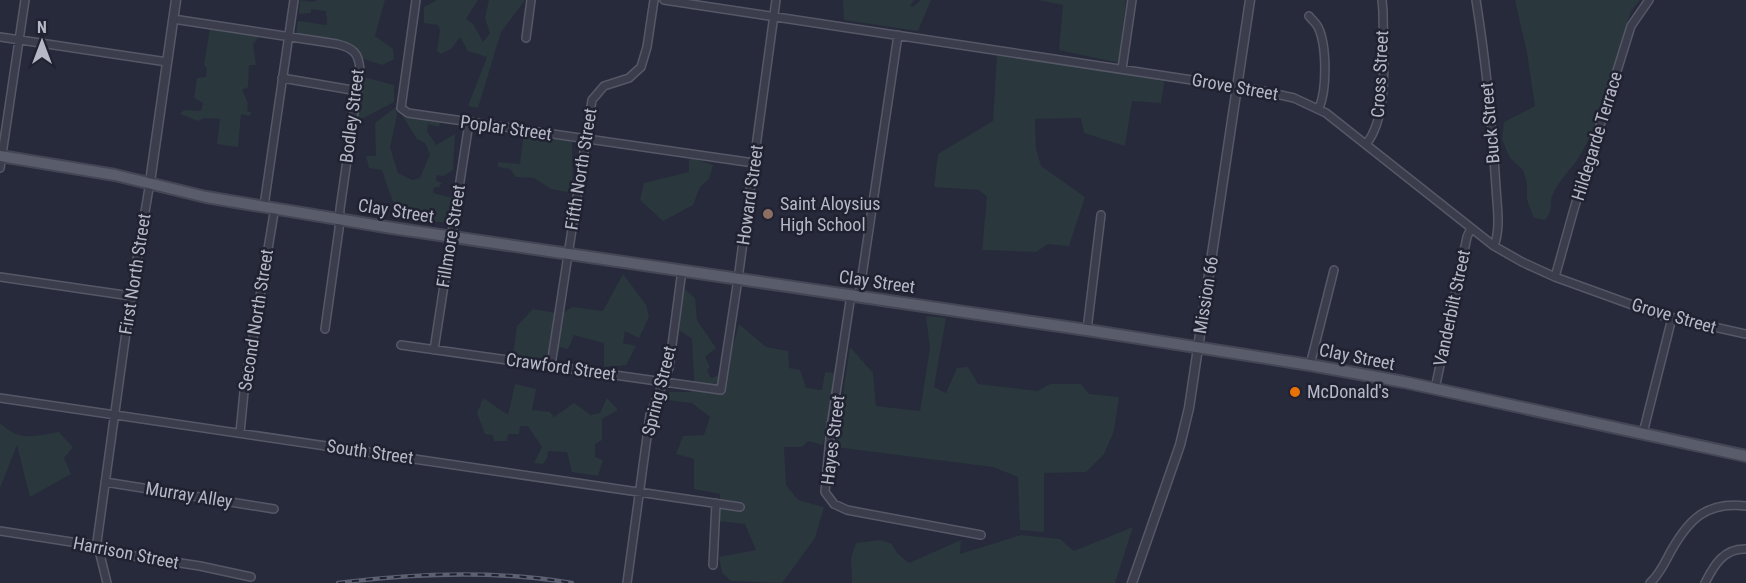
<svg xmlns="http://www.w3.org/2000/svg" width="1746" height="583" viewBox="0 0 1746 583" font-family="'Roboto Condensed',sans-serif">
<style>
.green{fill:#2a373d}
.lines{fill:none;stroke-linecap:round;stroke-linejoin:round}
.minor-casing{stroke:#565867;stroke-width:10}
.tertiary-casing{stroke:#565867;stroke-width:11}
.primary-casing{stroke:#444655;stroke-width:14}
.minor{stroke:#3b3d4c;stroke-width:7}
.tertiary{stroke:#3b3d4c;stroke-width:8}
.primary{stroke:#595c6b;stroke-width:10}
.rail-casing{stroke:#5d6072;stroke-width:4.5}
.rail{stroke:#202231;stroke-width:2;stroke-dasharray:7;stroke-linecap:butt}
.education-dot{fill:#8d6e63;stroke:#202231;stroke-width:2}
.food-dot{fill:#e8710a;stroke:#202231;stroke-width:2}
.labels{text-anchor:middle;stroke-width:5;stroke-linejoin:round;paint-order:stroke}
.street-label{font-size:18px;fill:#b7b8c7;stroke:#202231}
.poi-label{font-size:18px;fill:#b7b8c7;stroke:#202231;text-anchor:start}
</style>
<rect width="100%" height="100%" fill="#272a3b"/>
<path class="green" d="M300,0L312,2L318,0H385L375,36L393,49L394,59L382,65L364,59L353,47L345,43L296,34L298,21L327,25L326,11L311,9V13L299,14Z
M437,0H478L466,19L473,24L483,42L490,33L485,18L489,0H525L501,32L478,108L468,106L487,57L468,51L460,37L451,49L441,54L437,51L440,30L438,25L424,23V7Z
M843,0H914L910,6L913,7L921,0H931L918,31L844,20Z
M1038,0H1126L1119,63L1059,50L1063,5Z
M1515,0H1640L1631,11C1617,57 1605,110 1582,152C1574,167 1560,178 1553,194C1548,205 1555,208 1545,220L1534,218L1527,200V183L1523,170L1510,158L1502,140L1504,122L1535,106L1527,53Z
M210,28L260,36L253,44L256,65H249L248,87L242,90L248,103L247,111L251,112L250,116L241,114L238,147L217,144L220,119L204,118L198,121L180,114L184,110L201,111L203,103L194,98L197,78L206,77L207,68L204,65Z
M997,55L1165,78L1161,103L1132,101L1125,146L1084,133L1081,118L1035,119L1036,148L1041,166L1085,197L1069,246L1048,244L1036,252L982,250L987,197L979,190L934,187L938,154L993,121Z
M363,77L394,85V102L356,122L354,118Z
M396,107L397,116L390,147L398,173L412,180L420,178L430,154L425,143L417,139L398,109L408,114L440,122L439,127L428,124L427,131L436,145L455,134L453,170L443,176L437,175L436,181L442,183L439,187H434L433,193L453,198L448,223C395,217 399,221 382,170L369,168L366,156H376L375,123Z
M524,132L572,139L573,193L551,189L534,178L516,177L510,169L498,167V162L520,164Z
M689,157L713,165L709,179L700,187L693,205L663,221L640,200L644,183L689,172Z
M623,274L646,305L649,317L639,338L625,331L623,343L636,346L626,365L604,367V343L574,335L568,349L560,347L555,363L513,355L517,326L533,309L562,314L572,307L603,311Z
M681,286L695,298L697,320L716,348L705,357L710,367L707,370L711,378L726,372L739,324L766,347L788,351L789,368L800,370L806,388L822,390L825,372L837,373L823,445L808,441L802,447H784L786,485L798,500L824,507L815,538L782,583L731,581L722,573L719,557L756,550L745,524L718,521L720,494L694,489V459L676,454L683,436L704,435L710,417L692,403L666,400L669,392H691L694,381L692,339L679,330Z
M926,316L946,318L934,387L946,393L957,368L968,367L978,384L1038,391L1050,384H1081L1089,394L1119,397L1114,431L1104,454L1086,472L1044,473V532L1020,530L1018,477L993,467L835,447L850,347L873,373L876,406L920,411L930,348Z
M515,384L536,389L532,410L550,412L554,417L574,403L591,415L600,413L607,398L618,410L602,419V440L595,444V457L603,460L598,476L572,472L567,452L548,451L547,458L543,464L534,463L542,447L528,426H520L519,434H508L507,441H494L493,435L485,434L477,413L483,398L508,415Z
M0,423C19,442 35,436 59,432L73,447L64,458L71,474L30,497L17,445L0,488Z
M1133,527L1115,583H852L851,558L856,543L881,540L892,544L897,553L909,563L961,540L960,554L1021,535L1060,539L1074,551Z"/>
<g class="lines">
<defs>
<path id="minor" d="M416,0L401,108L408,113L754,163
M664,0L1258,90L1294,98L1326,113L1494,246L1522,262L1555,277L1660,315L1746,334
M1476,0C1486,62 1492,125 1496,187C1497,207 1501,228 1494,246
M1309,16C1312,20 1316,23 1318,27C1327,45 1327,90 1319,108
M173,19L337,44C354,48 359,54 360,70L340,209L339,229L325,329
M0,37L167,62
M526,38L531,0
M1122,69L1132,0
M282,78L358,91
M1366,144C1390,116 1383,47 1383,11L1382,0
M0,168L25,0
M264,206L294,0
M0,277L131,296
M1555,277L1574,209L1631,26L1649,0
M851,295L831,426L825,492L834,504L847,510L981,535
M859,296L898,35
M1087,330L1101,215
M401,345L721,390L738,279L776,0
M434,350L469,123
M551,365L592,100L604,86L629,78L641,67L647,47L654,0
M1310,365L1334,270
M1435,389L1467,237L1471,228
M0,398L740,507
M240,433L244,392L275,207
M1643,433L1672,318
M105,482L274,509
M0,531L91,545L108,552L200,566L251,577
M713,565L716,503
M107,583L97,542L131,296L150,182
M627,583L650,415L669,368L682,270
M1650,583C1660,574 1665,562 1671,551C1689,519 1707,501 1746,506
M1705,583C1714,565 1724,548 1746,549"/>
<path id="tertiary" d="M150,182L176,0
M1132,583L1180,445L1189,408L1250,0"/>
<path id="primary" d="M0,156L115,175L206,197L392,228L1087,330L1310,365L1404,382L1746,456"/>
</defs>
<use href="#minor" class="minor-casing"/>
<use href="#tertiary" class="tertiary-casing"/>
<use href="#primary" class="primary-casing"/>
<use href="#minor" class="minor"/>
<use href="#tertiary" class="tertiary"/>
<use href="#primary" class="primary"/>
<defs>
<path id="rail" d="M338,583C415,573 495,570 572,583"/>
</defs>
<use href="#rail" class="rail-casing"/>
<use href="#rail" class="rail"/>
</g>
<circle class="education-dot" cx="768" cy="214" r="6"/>
<circle class="food-dot" cx="1295" cy="392" r="6"/>
<g class="labels">
<g class="street-label">
<text transform="translate(1380 74) rotate(-87)" y="6">Cross Street</text>
<text transform="translate(1235 87) rotate(10)" y="6">Grove Street</text>
<text transform="translate(352 116) rotate(-83)" y="6">Bodley Street</text>
<text transform="translate(1490 123) rotate(-95)" y="6">Buck Street</text>
<text transform="translate(506 128) rotate(8)" y="6">Poplar Street</text>
<text transform="translate(1597 136) rotate(-73)" y="6">Hildegarde Terrace</text>
<text transform="translate(581 169) rotate(-81)" y="6">Fifth North Street</text>
<text transform="translate(750 195) rotate(-82)" y="6">Howard Street</text>
<text transform="translate(396 211) rotate(9)" y="6">Clay Street</text>
<text transform="translate(451 236) rotate(-81)" y="6">Fillmore Street</text>
<text transform="translate(135 274) rotate(-81)" y="6">First North Street</text>
<text transform="translate(877 282) rotate(8)" y="6">Clay Street</text>
<text transform="translate(1206 295) rotate(-81)" y="6">Mission 66</text>
<text transform="translate(1452 308) rotate(-78)" y="6">Vanderbilt Street</text>
<text transform="translate(1674 316) rotate(16)" y="6">Grove Street</text>
<text transform="translate(256 320) rotate(-81)" y="6">Second North Street</text>
<text transform="translate(1357 357) rotate(11)" y="6">Clay Street</text>
<text transform="translate(561 367) rotate(8)" y="6">Crawford Street</text>
<text transform="translate(659 391) rotate(-76)" y="6">Spring Street</text>
<text transform="translate(833 440) rotate(-83)" y="6">Hayes Street</text>
<text transform="translate(370 452) rotate(8)" y="6">South Street</text>
<text transform="translate(189 495) rotate(9)" y="6">Murray Alley</text>
<text transform="translate(126 553) rotate(11)" y="6">Harrison Street</text>
</g>
<g class="poi-label">
<text x="780" y="210">Saint Aloysius<tspan x="780" dy="21">High School</tspan></text>
<text x="1307" y="398">McDonald's</text>
</g>
</g>
<g transform="translate(42 42)" stroke="#202231" stroke-width="4.5" paint-order="stroke">
<path d="M0-4.5L10 22L0 15L-10 22Z" fill="#b7b8c7"/>
<text y="-9" font-size="16" font-weight="bold" text-anchor="middle" fill="#b7b8c7">N</text>
</g>
</svg>
